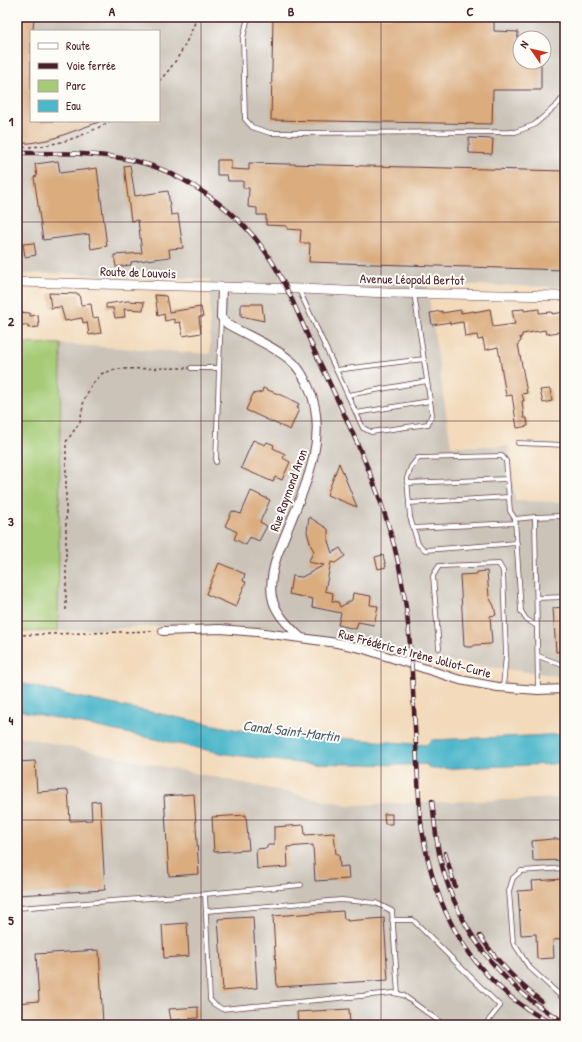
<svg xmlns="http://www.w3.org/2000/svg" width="582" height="1042" viewBox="0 0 582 1042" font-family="'Patrick Hand',sans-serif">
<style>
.industrial{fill:#cbc3b8;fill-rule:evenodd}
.green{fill:#a5cb76;stroke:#787550}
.water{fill:#4db7ca;stroke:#4c6b7a}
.building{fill:#daac7e}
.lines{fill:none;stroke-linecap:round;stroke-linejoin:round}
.service-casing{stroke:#633b41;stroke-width:5.5}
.minor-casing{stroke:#633b41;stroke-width:10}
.tertiary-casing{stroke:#633b41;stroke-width:10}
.path{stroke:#633b41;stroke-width:1.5;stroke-dasharray:3 3;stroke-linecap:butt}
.service{stroke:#fff;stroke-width:4}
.minor{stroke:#fff;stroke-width:8}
.tertiary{stroke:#fff;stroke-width:9}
.rail-casing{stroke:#4a1f2b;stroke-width:4.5}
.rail{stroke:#fdfcf7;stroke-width:3;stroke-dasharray:9;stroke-linecap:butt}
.grid{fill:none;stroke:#4a1f2b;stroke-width:1;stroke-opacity:0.55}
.labels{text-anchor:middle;stroke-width:4;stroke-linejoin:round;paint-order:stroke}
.street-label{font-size:13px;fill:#4a1f2b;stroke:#fdfcf7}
.water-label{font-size:14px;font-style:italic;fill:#4b5c6b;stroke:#fdfcf7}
.neatline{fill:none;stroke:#4a1f2b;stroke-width:1.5}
.grid-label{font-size:13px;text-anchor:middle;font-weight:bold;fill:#4a1f2b}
</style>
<rect width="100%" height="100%" fill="#fdfcf7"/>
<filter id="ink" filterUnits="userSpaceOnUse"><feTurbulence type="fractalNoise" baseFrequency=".025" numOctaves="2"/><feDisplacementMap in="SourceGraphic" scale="8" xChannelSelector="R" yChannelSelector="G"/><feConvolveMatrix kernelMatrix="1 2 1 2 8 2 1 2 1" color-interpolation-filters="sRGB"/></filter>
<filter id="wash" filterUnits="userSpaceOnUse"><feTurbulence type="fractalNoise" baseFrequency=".012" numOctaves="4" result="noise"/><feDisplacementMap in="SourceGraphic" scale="16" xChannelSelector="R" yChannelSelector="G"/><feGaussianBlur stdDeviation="0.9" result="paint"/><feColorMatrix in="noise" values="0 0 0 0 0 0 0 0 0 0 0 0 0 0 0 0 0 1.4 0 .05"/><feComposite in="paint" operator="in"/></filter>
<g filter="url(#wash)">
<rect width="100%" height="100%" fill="#f2dabb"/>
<path class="industrial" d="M17,17H565V287L427,284L451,446H509L515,501L565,502V677L432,659L302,633L200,624L58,631L61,344L210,354V279L64,273L17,274ZM31,31H159V121H31ZM520,38H544V62H520Z
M17,736L348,805L565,798V1025H17Z"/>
<path class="green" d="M17,343L61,344L58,631L17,632Z"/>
<path class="water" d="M17,682L72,696L239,730L426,745L432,740L528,736L565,734V762L552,764L433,769L427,766V764L406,765L298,763L226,754L17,710Z"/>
<g id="blocks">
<path class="building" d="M17,17H34L33,31H31V121H99V122L52,139L30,143H17Z
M273,17H494V31L518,32L517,53H520V62H541V90H493L492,124L271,120Z
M469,138L493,139L492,154L469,153Z
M217,160H231V169L249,170V163L565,171V270L309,262L310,243H300L301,230L287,229V226L266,225V215H257V208L248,207L249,188H243V181H228L227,175H217Z
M58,161L60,173L97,168L107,246L91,249L89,234L43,240L34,177L37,176L35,164Z
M130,165L135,196L168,191L171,215L178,214L183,248L169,249L170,257L131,262V265L116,267L114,255L142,253L138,220L131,221L124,166Z
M34,243L36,255L25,257L23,244Z
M49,293L79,294L81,305L91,304L93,318L98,317L101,333L89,335L87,322L83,323L82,318L65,321L61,307L51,308Z
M155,295L166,296L169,312L201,307L203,317H199L201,333L183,336L180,322L175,323L174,319L165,321L164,314L158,316Z
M127,301L144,302L143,310L124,309L125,317L115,318L113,308H106V304Z
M241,304H262L264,321L241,316Z
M490,309L493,327L515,324L512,310L524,309V311L539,309V313L552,312V314L565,312V331L546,334L545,330L522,334V337H520L521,341L518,344L527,393L522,394L524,401H522L524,418H527L528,426L517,428L512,395L506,396L498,347L485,350L483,339L478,340L477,335L465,337L463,322L450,324V322L432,325L430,313L442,311V313L461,310V313L474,311V312Z
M17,312L30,313V316L38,315L39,327L28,328V325H17Z
M263,388L288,398L299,404L297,408L299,409L290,430L246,410L253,394L262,392Z
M550,389L552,401L543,403L540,390Z
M253,440L265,445L267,442L274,445L273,448L285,454L283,458L290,462L282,480L275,477L273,482L241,468Z
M339,463L357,507L327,495Z
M251,491L270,500L260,522L267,526L259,541L250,537L246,545L234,539L237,532L225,526L232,511L241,514Z
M309,517L328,529V541L332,553L340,548L345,556L335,563L331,562L325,591L333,593L332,601L338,602L340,607L352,600L353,593L371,596L370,605L378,606L374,625L358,622L356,629L338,625L341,613L312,607L313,599L289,594L292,576L302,577L324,565L308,562L314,551L311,546L307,532Z
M383,555L386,567L378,569L375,557Z
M219,563L245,574L243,581L246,582L236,607L206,594Z
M487,571L489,597L494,606L496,615L490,616L492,643L490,644L475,645L472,647H467L464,646L460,575L477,574V572Z
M565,607V651L556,652L553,608Z
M35,761L37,792L68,790L70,821L92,820L91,802L100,801L105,890L17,895V762Z
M194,794L199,874L169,876L164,796Z
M384,814H392V824H385Z
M246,815L249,850L214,852L212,817Z
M304,825L305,835L334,833L336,854H339L340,867L348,866L349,879L315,881L313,845L287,847L288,867L257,869L256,849L267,848V845H274V827Z
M552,839H565V860L533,861L532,841Z
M565,879V939L553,940L554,958L537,959L536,934L521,935L518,891L533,890L532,881Z
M343,911L344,919H347V921L384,918L388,980L277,987L273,916Z
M253,917L257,988L223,991L218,919Z
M187,923L189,956L164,958L162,925Z
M99,950L103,1025H17V1003L39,1001L36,954Z
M198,1007V1018L171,1020L169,1009Z
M349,1009L350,1025H298L297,1012Z"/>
</g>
</g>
<g filter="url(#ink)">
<use href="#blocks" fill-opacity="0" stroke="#633b41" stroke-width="1"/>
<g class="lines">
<defs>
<path id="service" d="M248,17L243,38L245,119L252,127L270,133L515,132L534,125L558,104L565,95
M299,290L363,428L371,432L428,424L432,414L414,293
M191,368H219L221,318
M336,370L424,359
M348,395L427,381
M356,413L430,401
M518,443L565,445
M216,462L219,368
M407,483L507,479
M409,503L509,497
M535,517L515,519L521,611L526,619L537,626
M515,519L510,511L506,461L502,456L418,458L411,467L407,478L410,517L418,544L425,550L517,543
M413,528L516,523
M537,598L565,597
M439,648L433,576L439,566L499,564L503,571L506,655L503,687
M538,656L565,666
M538,690L535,517L560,516L565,520
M565,868L521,871L513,878L509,891L513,942L529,967L565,1000
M205,894L301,885
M17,908L205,894L210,1000L214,1004L222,1009L393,993L403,995L444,1025
M206,911L341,900L376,903L392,911L398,994
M392,920H413L500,1006L485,1025"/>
<path id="minor" d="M222,287L221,317L227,324C248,336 272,345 290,360C299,367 304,377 309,388C333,444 296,503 277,556C264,597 272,610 301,638
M163,631L220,629L257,632L337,643L361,648L389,657L460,680L498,687L538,690L565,689"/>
<path id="tertiary" d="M17,282L302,289L388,293L565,296"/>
</defs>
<use href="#service" class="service-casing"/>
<use href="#minor" class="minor-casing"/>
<use href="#tertiary" class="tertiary-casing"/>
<path class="path" d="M159,81C177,63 188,41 197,17
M17,147C50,148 82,138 110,121
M66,610V442L80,422L84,400L91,386L101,374L116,369L186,368
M17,635L155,631"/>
<use href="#service" class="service"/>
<use href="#minor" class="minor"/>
<use href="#tertiary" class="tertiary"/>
<defs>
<path id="rail" d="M17,153C69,153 125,151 172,174C204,190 232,211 255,238C282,270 297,312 314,350C350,427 390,504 403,588C410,628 412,669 414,710C416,745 418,780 420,815C431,906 470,983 555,1025
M432,801C435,826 437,852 445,876C464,937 507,992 565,1022
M445,853L455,886
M480,936C497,961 517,983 541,1001
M564,1006H565"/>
</defs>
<use href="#rail" class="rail-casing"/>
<use href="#rail" class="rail"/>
</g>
</g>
<path class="grid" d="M201,17V1025M381,17V1025M17,222H565M17,421H565M17,621H565M17,820H565"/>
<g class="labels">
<g class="street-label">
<text transform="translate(138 272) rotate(2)" y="5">Route de Louvois</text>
<text transform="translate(412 279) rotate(1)" y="5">Avenue Léopold Bertot</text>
<text transform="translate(288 490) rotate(-70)" y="5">Rue Raymond Aron</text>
<text transform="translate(415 653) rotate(15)" y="5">Rue Frédéric et Irène Joliot-Curie</text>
</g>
<g class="water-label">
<text transform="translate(291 731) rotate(7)" y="5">Canal Saint-Martin</text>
</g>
</g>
<rect width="582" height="1042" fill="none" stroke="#fdfcf7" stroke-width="44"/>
<rect x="30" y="30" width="130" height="92" fill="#fdfcf7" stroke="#b5a4a5"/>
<rect x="38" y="43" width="20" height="6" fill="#ffffff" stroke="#b5a4a5"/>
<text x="66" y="50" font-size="12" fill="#4a1f2b">Route</text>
<rect x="38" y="63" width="20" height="6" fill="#4a1f2b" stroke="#b5a4a5"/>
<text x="66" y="70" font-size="12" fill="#4a1f2b">Voie ferrée</text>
<rect x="38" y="80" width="20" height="12" fill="#a5cb76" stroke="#b5a4a5"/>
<text x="66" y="90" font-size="12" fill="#4a1f2b">Parc</text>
<rect x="38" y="100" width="20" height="12" fill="#4db7ca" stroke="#b5a4a5"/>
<text x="66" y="110" font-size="12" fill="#4a1f2b">Eau</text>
<g transform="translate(532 50) rotate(304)"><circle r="19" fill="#fdfcf7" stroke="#b5a4a5"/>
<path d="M0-3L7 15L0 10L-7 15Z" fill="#c8321e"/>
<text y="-6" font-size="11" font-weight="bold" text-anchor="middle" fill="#4a1f2b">N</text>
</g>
<rect x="22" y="22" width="538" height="998" class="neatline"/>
<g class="grid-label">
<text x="112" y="16">A</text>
<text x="291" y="16">B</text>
<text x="470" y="16">C</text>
<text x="11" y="126">1</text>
<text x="11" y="326">2</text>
<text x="11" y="526">3</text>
<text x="11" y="725">4</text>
<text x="11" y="925">5</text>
</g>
</svg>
